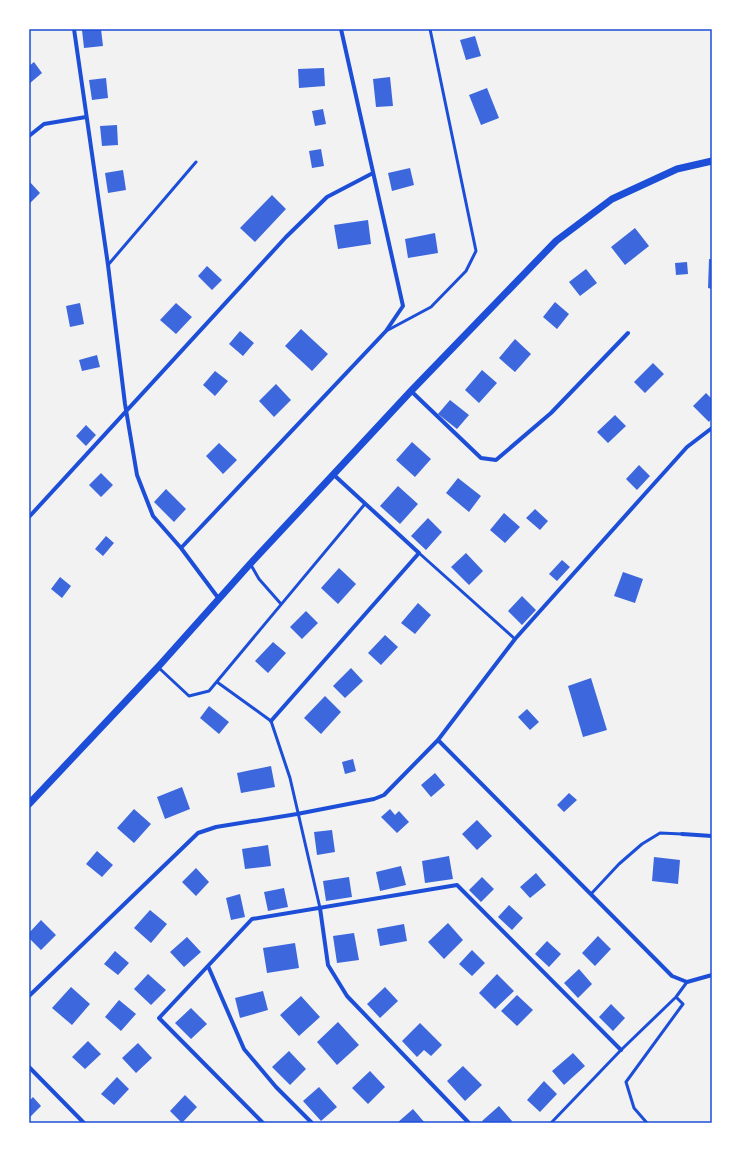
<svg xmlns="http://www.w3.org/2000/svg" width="741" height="1152" viewBox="0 0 741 1152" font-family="'Fira Sans Condensed',sans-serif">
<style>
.building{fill:#3d67dc}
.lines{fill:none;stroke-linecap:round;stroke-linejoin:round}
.service{stroke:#1d4ed8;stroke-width:3}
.minor{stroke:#1d4ed8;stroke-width:4}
.tertiary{stroke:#1d4ed8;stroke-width:7}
.neatline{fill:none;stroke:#1d4ed8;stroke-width:1.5}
</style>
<rect width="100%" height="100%" fill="#f2f2f2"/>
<path class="building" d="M93,29H101L103,46L84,48L82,30Z
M475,36L481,56L466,60L460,40Z
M34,62L42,73L29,84V66Z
M324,68L325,86L299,88L298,69Z
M390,77L393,106L376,107L373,79Z
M106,78L108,98L92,100L89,80Z
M487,88L499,118L481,125L469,95Z
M323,109L326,124L315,126L312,111Z
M117,125L118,145L102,146L100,126Z
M321,149L324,166L312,168L309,151Z
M410,168L414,185L392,191L388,173Z
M123,170L126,190L108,193L105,173Z
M29,181L40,193L30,203L29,202Z
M272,195L286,209L255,242L240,228Z
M368,220L371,244L338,249L334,225Z
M635,228L649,246L625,265L611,247Z
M435,233L438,253L408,258L405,239Z
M709,259H712V289L708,288Z
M687,262L688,274L676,275L675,263Z
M207,266L222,280L212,290L198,276Z
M586,269L597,283L580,296L569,282Z
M555,302L569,314L557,329L543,317Z
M80,303L84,324L70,327L66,306Z
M176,303L192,317L176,334L160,320Z
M301,329L328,354L312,371L285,346Z
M240,331L254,343L243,356L229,344Z
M515,339L531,354L515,372L499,358Z
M97,355L100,367L82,371L79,360Z
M653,363L664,374L645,393L634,382Z
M482,370L497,383L479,403L465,390Z
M215,371L228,381L215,396L203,385Z
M276,384L291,400L274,417L259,401Z
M706,393L712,399V418L709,422L693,406Z
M450,400L469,415L457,429L438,414Z
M615,415L626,426L608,443L597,432Z
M86,425L96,435L86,446L76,436Z
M412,442L431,459L415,477L396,460Z
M219,443L237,460L223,474L206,456Z
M639,465L650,476L637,490L626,479Z
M101,473L113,485L101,497L89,485Z
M458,478L481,496L469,512L446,493Z
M398,486L418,504L400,524L380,506Z
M166,489L186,509L174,522L154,502Z
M535,509L548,521L540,530L526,518Z
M504,513L520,527L505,543L490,530Z
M428,518L442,532L426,550L411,536Z
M106,536L114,543L103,556L95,549Z
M466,553L483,571L469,585L451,567Z
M562,560L570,567L557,581L549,574Z
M339,568L356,584L338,604L321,588Z
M623,572L643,579L635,603L614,596Z
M60,577L71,586L62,598L51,589Z
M522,596L536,610L522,625L508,611Z
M418,603L431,615L415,634L401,623Z
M306,611L318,623L302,639L290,627Z
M385,635L398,647L381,665L368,653Z
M273,642L286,653L268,673L255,661Z
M351,668L363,681L345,698L333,686Z
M591,678L607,730L583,737L568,686Z
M325,696L341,712L321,734L304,718Z
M209,706L229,722L219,734L200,718Z
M527,709L539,722L530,730L518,717Z
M353,759L356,771L345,774L342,762Z
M271,766L275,787L241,793L237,773Z
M435,773L445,785L431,797L421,785Z
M182,787L190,809L165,819L157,797Z
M569,793L577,800L564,812L557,805Z
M134,809L151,824L134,843L117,828Z
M390,809L395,815L399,811L409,822L397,833L381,817Z
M477,820L492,836L477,850L462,834Z
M332,830L335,852L317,855L314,832Z
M268,845L271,866L245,869L242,849Z
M97,851L113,865L102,877L86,864Z
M449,856L453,879L425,883L422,861Z
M654,857L680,860L678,884L652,881Z
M401,866L406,885L380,891L376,872Z
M196,868L209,882L196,896L182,882Z
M536,873L546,885L530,898L520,887Z
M349,877L352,897L326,901L323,881Z
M482,877L494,889L481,902L469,890Z
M284,888L288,907L268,911L264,892Z
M240,894L245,917L231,920L226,898Z
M509,905L523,918L512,930L498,917Z
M150,910L167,924L151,943L134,928Z
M41,920L56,935L41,950L29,938V933Z
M448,923L463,940L444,959L428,942Z
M404,924L407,941L380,946L377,929Z
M354,933L359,960L337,963L333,936Z
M598,936L611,949L595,966L582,953Z
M187,937L201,952L184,967L170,952Z
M547,941L561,954L549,967L535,954Z
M295,943L299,968L267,973L263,948Z
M472,950L485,963L472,976L459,964Z
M115,951L129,963L118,975L104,964Z
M579,969L592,984L578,998L564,983Z
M148,974L166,990L151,1005L134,989Z
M497,974L514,991L495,1009L479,993Z
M71,987L90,1004L72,1025L52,1008Z
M385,987L398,1001L380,1018L367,1004Z
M263,991L268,1010L240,1018L235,998Z
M517,995L533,1010L517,1026L501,1011Z
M301,996L320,1017L299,1036L280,1015Z
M119,1000L136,1014L121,1031L105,1017Z
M611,1004L625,1018L613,1031L599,1017Z
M191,1008L207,1024L191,1039L175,1023Z
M338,1022L359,1045L337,1065L317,1042Z
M420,1023L442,1045L431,1056L424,1050L417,1057L402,1041Z
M88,1041L101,1054L85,1069L72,1057Z
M138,1043L152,1058L136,1073L122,1058Z
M289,1051L306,1069L290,1085L272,1067Z
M573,1053L585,1066L564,1085L552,1071Z
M463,1066L482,1085L465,1101L447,1081Z
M370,1071L385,1087L368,1104L352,1088Z
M117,1077L129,1089L114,1105L101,1094Z
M544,1081L557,1094L540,1112L527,1100Z
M319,1087L337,1107L321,1121L303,1101Z
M185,1095L197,1107L182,1123L170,1111Z
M33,1097L41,1106L29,1118V1101Z
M499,1106L512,1121L511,1123H484L482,1121Z
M413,1109L425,1123H397Z"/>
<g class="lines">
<path class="service" d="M108,265L196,162
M388,330L431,307L466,271L476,251L430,29
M419,553L515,639
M251,565L259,579L281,604
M159,668L189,696L209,691L364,505
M217,682L271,721L290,778L320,908
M591,894L619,864L642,844L660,833L682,834
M551,1123L621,1050L676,997L687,982
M647,1123L634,1108L626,1082L683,1004L676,997"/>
<path class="minor" d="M74,29L108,265L125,404L137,475L153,516L181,548L219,599
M29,136L44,124L86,117
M411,391L481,458L496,460L551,413L628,333
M29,517L286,237L327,197L373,173
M181,548L386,331L403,306L341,29
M271,721L419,553L334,475
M438,740L672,976L687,982L712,975
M682,834L712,836
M320,908L328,965L347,996L469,1123
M208,966L244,1049L276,1087L312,1123
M29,996L198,833L216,827L297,814L374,799L384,795L438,740L515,639L643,496L687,447L712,428
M29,1067L84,1123
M263,1123L159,1018L252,919L457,885L621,1050"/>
<path class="tertiary" d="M29,804L158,667L250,564L411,391L556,241L612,199L677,169L712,161"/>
</g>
<rect width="741" height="1152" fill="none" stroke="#ffffff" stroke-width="60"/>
<rect x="30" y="30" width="681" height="1092" class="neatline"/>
</svg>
